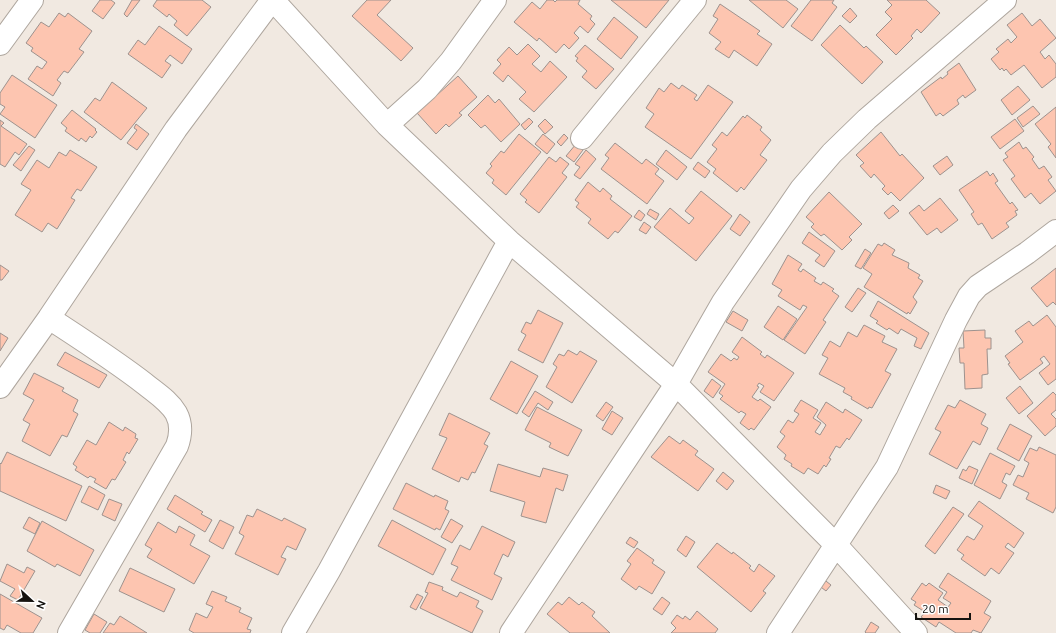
<svg xmlns="http://www.w3.org/2000/svg" width="1056" height="633" viewBox="0 0 1056 633" font-family="Ubuntu,sans-serif">
<style>
.building{fill:#fdc5b0;stroke:#9d928e}
.lines{fill:none;stroke-linecap:round;stroke-linejoin:round}
.minor-casing{stroke:#aea69e;stroke-width:24}
.minor{stroke:#fff;stroke-width:22}
</style>
<rect width="100%" height="100%" fill="#f1e9e1"/>
<path class="building" d="M100,0H111L115,3L103,19L92,11Z
M132,0H140L127,17L124,14Z
M157,0H202L211,7L187,36L174,25L177,21L169,14L167,17L153,6Z
M367,0H391L377,15L413,48L401,61L352,16Z
M547,0H553L555,2L557,0H580L578,4L592,16L590,19L595,24L588,33L580,26L574,33L579,38L569,49L564,44L556,53L539,38L537,41L514,22L532,2L540,9Z
M611,0H669L646,28Z
M749,0H786L798,9L783,28Z
M811,0H834L832,3L837,7L812,41L791,26Z
M887,0H926L940,13L921,33L917,29L911,36L913,38L896,55L876,35L892,19L885,12L892,5Z
M720,4L760,31L757,34L772,44L757,66L734,50L729,58L715,49L721,42L709,33L718,19L713,16Z
M850,8L857,16L850,23L842,16Z
M59,13L65,17L68,13L92,31L79,49L84,52L68,73L64,71L57,80L61,83L53,96L28,79L37,66L42,69L47,62L31,51L33,48L26,43L41,22L49,27Z
M1022,13L1032,26L1040,19L1056,38L1040,52L1045,59L1049,55L1056,64V77L1042,88L1024,65L1011,75L1006,69L1004,71L1002,68L1000,70L991,59L999,52L996,49L1008,39L1011,43L1017,37L1007,25Z
M614,17L638,37L621,59L597,39Z
M840,25L864,48L866,46L883,62L862,84L821,45Z
M159,26L192,49L182,64L170,55L165,61L171,65L162,78L128,54L138,40L145,45Z
M528,44L540,56L532,64L541,72L550,61L567,77L534,112L519,99L526,92L508,75L503,82L493,73L501,64L497,60L509,47L517,55Z
M585,45L614,69L596,89L582,77L587,71L576,61L578,58L575,56Z
M959,63L976,90L965,98L963,95L957,100L959,104L943,116L940,113L936,116L921,92L941,77L942,79L948,74L947,72Z
M12,75L57,105L35,138L0,114L5,107L0,104V93Z
M458,76L477,97L459,113L462,115L449,127L446,124L436,134L417,113Z
M112,82L147,108L121,140L84,112L95,98L100,101Z
M671,83L679,89L682,85L697,95L694,99L697,101L708,85L733,102L691,159L645,127L654,114L646,108L659,88L664,92Z
M1018,86L1030,100L1012,115L1001,100Z
M488,95L495,103L499,99L520,124L501,142L485,125L481,128L468,115Z
M1033,106L1040,114L1023,127L1017,118Z
M1056,107V158L1048,147L1051,144L1035,124Z
M72,110L96,129L95,130L97,132L92,138L90,136L86,142L81,138L79,141L65,131L67,128L61,123Z
M747,115L762,127L760,130L771,140L760,155L767,160L744,190L741,187L737,192L713,173L716,169L707,162L717,149L712,145L722,132L727,136L743,116L745,118Z
M529,118L533,122L525,130L521,125Z
M545,119L553,127L545,134L538,126Z
M1015,119L1024,131L1000,149L991,137Z
M0,120L4,123L1,126L27,144L19,155L15,152L5,167L0,164Z
M136,124L149,134L137,150L127,143L137,130L134,128Z
M881,132L900,156L902,154L924,178L900,201L891,192L888,195L882,189L885,186L874,174L871,178L860,166L864,163L856,155Z
M519,134L541,152L506,195L492,183L494,180L486,173L492,166L490,164L501,151L504,153Z
M543,134L555,144L547,154L535,144Z
M564,134L568,138L561,146L557,142Z
M1019,142L1023,149L1026,147L1034,157L1032,159L1039,169L1044,166L1052,177L1048,180L1056,191L1040,204L1031,193L1025,198L1011,179L1015,176L1003,160L1008,157L1005,153Z
M615,143L642,164L646,159L659,169L655,174L664,181L647,204L601,169L609,158L605,155Z
M576,144L583,150L574,162L566,156Z
M29,146L35,150L21,171L13,165Z
M70,150L97,167L81,191L77,189L71,198L75,200L57,229L48,223L42,232L15,215L31,190L21,184L37,160L49,168L59,152L66,156Z
M586,150L596,159L580,179L574,175L580,167L575,164Z
M666,150L687,167L677,180L656,164Z
M947,156L953,165L940,175L933,166Z
M549,157L556,162L560,157L569,164L562,173L567,177L539,213L525,202L527,200L520,194Z
M698,162L710,171L705,178L693,169Z
M987,171L990,176L993,173L998,181L995,183L1010,204L1012,202L1018,210L1015,211L1017,215L1006,223L1009,227L992,239L982,223L978,225L971,214L974,212L959,190Z
M588,182L600,192L603,188L612,196L610,199L632,216L618,233L615,231L608,239L588,223L591,219L576,207L579,203L575,200Z
M701,191L732,216L696,261L654,227L670,208L689,224L694,218L685,211Z
M829,192L862,224L849,237L852,240L842,250L824,234L821,236L811,227L814,224L806,217Z
M940,198L958,220L941,233L937,228L927,235L909,213L919,205L924,211Z
M893,205L899,211L889,219L884,213Z
M650,209L659,214L656,220L647,214Z
M639,210L645,215L641,221L634,217Z
M740,214L750,222L740,236L730,229Z
M644,222L651,227L646,234L639,230Z
M809,232L835,251L824,267L815,261L820,255L802,243Z
M884,243L895,250L892,255L909,263L908,268L920,275L918,278L923,281L913,297L917,302L910,314L908,312L907,314L864,287L872,274L863,268L878,244L882,246Z
M865,249L871,253L861,269L855,266Z
M788,255L802,264L798,270L801,272L803,269L816,278L814,281L821,285L823,282L834,289L832,291L839,296L823,320L826,322L805,354L784,340L807,307L803,305L800,310L778,296L782,290L772,284Z
M0,265L9,271L2,280H0Z
M1056,268V305L1053,302L1047,307L1031,288Z
M858,288L866,293L852,312L845,307Z
M878,301L929,333L921,349L914,346L917,338L901,329L898,334L889,328L887,330L876,323L878,321L870,316Z
M778,306L797,319L783,340L764,327Z
M538,310L563,323L543,363L518,350L526,335L521,332L526,322L531,324Z
M733,311L748,320L742,331L726,322Z
M1047,315L1056,327V379L1048,385L1039,373L1050,364L1044,356L1040,359L1043,363L1020,380L1008,364L1010,363L1005,356L1023,342L1015,331L1029,321L1033,326Z
M864,325L885,336L882,342L897,349L885,371L891,374L872,408L869,407L868,409L851,399L852,397L843,392L845,388L819,374L828,358L822,355L830,341L840,347L848,332L857,337Z
M985,330V338H991V349H987L988,374L982,375V388L965,389L964,363H960L959,348H964L963,331Z
M0,333L8,338L0,351Z
M742,337L762,352L760,354L765,358L767,355L794,373L774,401L760,392L764,386L759,383L757,386L759,387L752,397L758,401L760,399L771,407L754,430L751,428L749,430L740,423L746,414L741,411L739,413L720,399L723,396L719,393L725,384L708,372L721,354L731,361L734,358L737,360L739,357L732,352Z
M568,350L577,355L580,351L597,361L572,403L546,387L557,367L553,364L559,354L564,356Z
M65,352L107,375L99,388L57,365Z
M511,361L538,376L517,414L490,399Z
M34,373L64,388L62,391L78,400L73,411L78,414L67,437L62,435L50,456L22,441L30,424L23,420L34,400L23,394Z
M712,379L721,386L713,398L704,391Z
M1020,386L1033,403L1019,414L1006,398Z
M535,391L553,402L548,410L538,403L529,417L522,412Z
M1053,392L1056,395V410L1051,414L1056,419V426L1045,436L1027,416Z
M801,400L818,410L813,418L821,423L815,432L820,435L826,425L817,417L826,402L843,413L845,409L862,420L849,440L847,438L840,448L836,446L829,458L831,459L826,467L824,465L818,474L808,468L804,474L791,466L792,464L784,459L786,455L777,447L785,436L780,432L788,420L793,423L799,414L794,411Z
M960,400L986,414L981,424L988,428L980,445L973,441L957,469L929,454L941,432L935,429L948,405L955,408Z
M606,402L613,407L603,421L596,416Z
M537,407L582,430L568,456L549,447L551,443L525,430Z
M612,411L623,418L612,435L602,429Z
M449,413L490,433L484,444L488,446L475,473L472,472L468,480L461,477L459,482L432,469L447,438L439,435Z
M109,422L123,431L125,427L136,434L135,438L138,439L129,454L127,452L123,460L126,462L115,480L112,479L106,489L94,482L96,479L90,476L88,478L75,470L77,467L73,464L87,440L96,445Z
M1010,424L1032,436L1019,461L997,449Z
M669,436L680,444L683,440L698,451L695,455L714,469L698,491L651,457Z
M1039,447L1056,455V507L1053,513L1026,499L1029,493L1013,485L1018,475L1023,477L1029,463L1024,460L1030,448L1037,451Z
M7,452L82,486L66,521L0,491V463L1,464Z
M990,453L1015,466L1010,475L1006,473L1002,482L1007,485L1000,499L974,485Z
M498,464L540,477L543,468L568,475L563,491L556,488L546,523L521,516L525,502L490,491Z
M969,466L978,470L972,484L959,478L963,469L966,471Z
M723,472L734,481L727,490L716,481Z
M406,483L434,497L435,495L448,501L445,509L449,511L440,530L436,528L435,530L393,509Z
M936,485L950,491L946,499L933,493Z
M89,486L105,495L98,510L81,502Z
M175,495L203,512L201,514L212,520L205,532L167,509Z
M109,499L122,504L115,521L102,515Z
M979,501L1024,533L1014,548L1008,543L1005,547L1014,553L999,574L991,568L985,576L961,559L964,555L957,550L967,536L974,540L983,526L968,516Z
M953,507L964,514L935,554L925,546Z
M257,509L282,521L284,518L306,529L296,550L287,546L281,557L286,559L278,575L235,554L244,536L239,533L247,515L253,517Z
M29,517L40,523L35,534L23,528Z
M451,519L463,526L452,543L441,537Z
M220,520L234,527L223,549L209,541Z
M392,520L446,549L433,575L378,546Z
M42,521L94,550L80,576L57,564L55,567L27,551Z
M158,522L176,533L179,526L195,535L190,545L210,556L194,584L147,557L152,549L145,545Z
M482,526L515,542L508,557L503,554L494,574L502,578L492,600L451,580L458,567L451,564L460,545L470,550Z
M686,536L695,542L686,557L677,550Z
M630,537L638,542L634,548L626,543Z
M717,543L732,554L733,552L751,566L749,568L754,572L759,564L775,576L763,591L766,593L751,612L697,567Z
M637,548L654,560L652,563L665,572L652,594L639,586L636,590L621,579L631,564L627,561Z
M7,564L24,573L27,567L35,571L18,600L10,596L15,589L0,581Z
M130,568L175,589L164,612L119,591Z
M948,573L991,601L984,613L991,617L981,633L973,630L971,633H956L939,622L936,627L921,617L925,612L914,605L916,602L911,599L922,583L926,586L929,583L943,593L938,600L948,607L951,603L943,598L947,592L939,587Z
M822,578L831,585L826,591L817,584Z
M429,582L443,587L442,590L457,597L460,592L479,601L476,607L483,611L472,633L420,608L428,593L425,592Z
M212,591L227,597L225,601L241,608L239,612L252,618L247,629L251,630L250,633H194L189,630L196,613L207,618L213,607L206,604Z
M0,594L42,618L33,633H21L7,625L4,630L0,628Z
M417,594L423,597L416,610L410,607Z
M569,597L579,605L582,602L595,612L592,616L610,633H570L547,614L558,602L562,605Z
M662,597L670,603L662,615L653,609Z
M697,611L718,629L715,633H671L676,628L671,623L677,615L683,619L685,616L690,620Z
M94,614L107,622L100,633H90L85,630Z
M120,616L147,633H103L110,623L114,625Z
M871,622L879,627L875,633H866L865,632Z"/>
<g class="lines">
<defs>
<path id="minor" d="M273,0L387,125L509,241L676,384L836,545L916,633
M0,44L32,0
M387,125L427,89L451,61L495,0
M582,138L695,0
M49,318C81,339 114,360 145,384C156,393 169,401 176,413C182,424 181,435 177,446L69,633
M0,387L49,318L176,129L272,0
M293,633L329,571L509,241
M511,633L676,384L723,302L801,189L832,153L867,119L1005,0
M778,633L887,467L956,320L969,296L978,286L1027,253L1056,231"/>
</defs>
<use href="#minor" class="minor-casing"/>
<use href="#minor" class="minor"/>
</g>
<g transform="translate(32 601) rotate(112)" stroke="#ffffff" stroke-width="3" paint-order="stroke">
<path d="M0-3L7 15L0 10L-7 15Z" fill="#151310"/>
<text y="-6" font-size="11" font-weight="bold" text-anchor="middle" fill="#151310">N</text>
</g>
<path d="M916 613v6h54v-6" fill="none" stroke="#151310" stroke-width="2"/>
<text x="922" y="613" font-size="12" fill="#151310" stroke="#ffffff" stroke-width="3" paint-order="stroke">20 m</text>
</svg>
